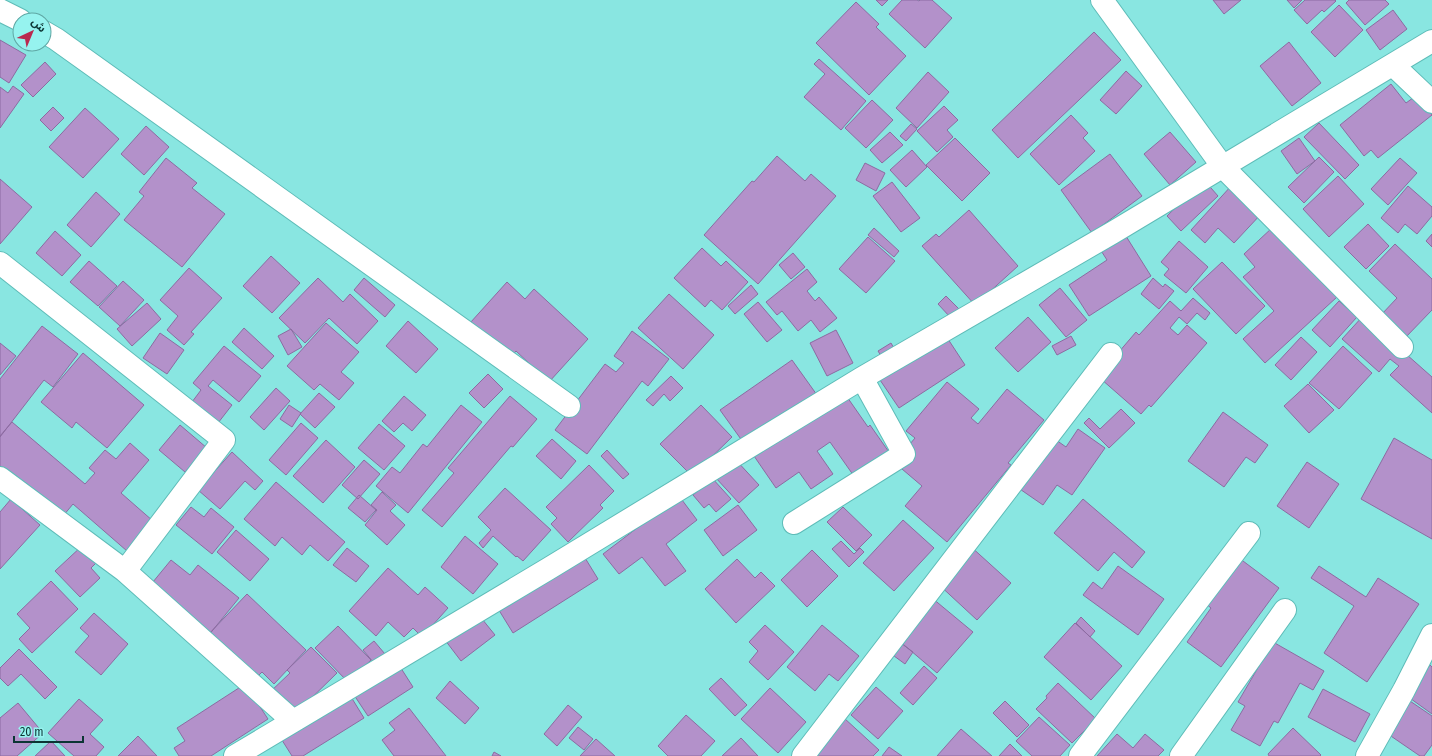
<svg xmlns="http://www.w3.org/2000/svg" width="1432" height="756" viewBox="0 0 1432 756" font-family="'Fira Sans Condensed','Noto Sans Arabic',sans-serif">
<style>
.building{fill:#b391ca;stroke:#8c6ba1}
.lines{fill:none;stroke-linecap:round;stroke-linejoin:round}
.street-casing{stroke:#5ebcb8;stroke-width:24}
.street{stroke:#fff;stroke-width:22}
</style>
<rect width="100%" height="100%" fill="#89e6e1"/>
<path class="building" d="M876,0H888L882,6Z
M902,0H917L919,1L920,0H932L952,18L925,48L889,14Z
M1213,0H1241L1224,14Z
M1287,0H1302L1294,8Z
M1305,0H1335L1336,1L1324,12L1322,10L1307,24L1294,10Z
M1349,0H1385L1389,4L1365,25L1346,3Z
M856,2L879,24L876,27L906,56L869,95L816,43Z
M1339,5L1363,30L1335,57L1311,32Z
M1393,10L1407,29L1380,50L1366,30Z
M1094,32L1121,60L1018,158L992,130Z
M0,40L26,55L9,83L0,77Z
M1289,42L1321,83L1292,106L1260,66Z
M819,59L866,101L841,130L804,97L825,74L814,64Z
M45,62L56,74L33,97L21,85Z
M1126,71L1142,86L1116,114L1100,100Z
M928,72L949,92L917,128L896,108Z
M1391,84L1406,103L1417,95L1432,115L1378,158L1371,150L1364,156L1340,125Z
M13,86L24,94L0,128V87L8,93Z
M872,100L893,120L866,148L845,128Z
M944,106L958,120L947,130L953,137L937,152L917,131Z
M53,107L64,118L51,131L40,120Z
M85,108L119,139L83,178L49,147Z
M1071,115L1088,133L1083,138L1095,151L1059,185L1030,154Z
M1319,123L1359,165L1345,179L1304,137Z
M911,124L917,129L906,141L900,136Z
M146,126L169,147L144,175L121,154Z
M890,132L903,145L882,163L870,150Z
M1170,132L1196,162L1170,185L1144,154Z
M955,138L990,173L962,201L926,165Z
M1299,138L1315,161L1297,174L1281,151Z
M912,150L927,167L906,187L890,170Z
M1110,154L1142,196L1092,233L1061,190Z
M777,156L805,181L811,174L836,196L758,284L704,235L752,181L754,182Z
M1319,157L1334,172L1304,203L1288,187Z
M166,158L197,183L192,188L225,214L182,267L124,220L144,196L139,192Z
M1400,158L1417,173L1388,205L1371,189Z
M865,163L885,173L876,191L856,180Z
M1338,176L1364,204L1329,237L1303,209Z
M0,179L32,207L0,244Z
M1204,180L1218,196L1181,231L1167,216Z
M892,182L920,218L901,232L873,196Z
M1232,185L1262,213L1234,243L1218,228L1205,243L1191,230Z
M1408,186L1432,207V216L1417,234L1405,224L1398,233L1381,218Z
M96,192L120,214L91,247L67,225Z
M969,210L1018,266L975,305L922,246L936,234L939,237Z
M1368,224L1389,246L1366,269L1344,247Z
M1273,227L1337,297L1265,363L1243,339L1274,311L1243,277L1255,267L1244,254Z
M874,228L899,251L894,257L868,235Z
M55,231L81,255L62,276L36,253Z
M1124,233L1151,276L1089,316L1069,285L1107,260L1100,249Z
M1432,234V247L1426,241Z
M868,237L895,261L866,293L839,269Z
M1179,241L1208,267L1186,293L1164,275L1169,269L1161,262Z
M1395,244L1432,279V310L1405,338L1381,315L1397,298L1369,271Z
M702,248L721,266L726,261L748,282L722,310L711,300L705,307L674,278Z
M793,253L805,267L791,279L779,265Z
M271,256L300,283L272,313L243,286Z
M89,261L117,286L98,306L70,282Z
M1222,262L1265,306L1236,334L1193,289Z
M189,268L222,298L191,332L194,334L184,345L167,330L178,316L160,300Z
M807,269L817,282L807,291L815,301L819,297L837,318L820,332L811,320L798,331L782,311L777,315L766,302Z
M318,278L343,302L350,294L378,321L357,344L329,318L305,343L279,318Z
M364,278L395,305L385,317L354,290Z
M1153,278L1163,287L1165,284L1174,291L1159,309L1141,294Z
M123,281L144,300L120,326L99,307Z
M507,282L525,299L534,289L588,339L549,382L516,351L509,359L470,323Z
M751,285L758,294L735,314L728,306Z
M1060,288L1087,320L1066,337L1039,305Z
M669,294L714,335L683,369L638,328Z
M946,296L959,309L950,317L938,304Z
M1193,298L1210,313L1205,320L1197,313L1187,324L1179,317L1170,328L1178,335L1187,325L1207,343L1151,407L1149,405L1141,414L1101,379L1106,367L1136,332L1139,335L1170,301L1181,311Z
M1339,301L1357,317L1330,347L1312,330Z
M758,302L782,330L767,342L744,314Z
M147,303L161,319L132,346L117,329Z
M1363,316L1432,377V413L1390,375L1399,366L1390,359L1379,372L1342,339Z
M1028,317L1051,342L1018,372L995,348Z
M408,321L438,349L416,373L386,346Z
M326,323L359,352L341,372L354,383L339,400L320,384L314,390L287,366Z
M42,326L78,354L53,387L44,380L0,437V379Z
M244,328L274,356L262,369L232,342Z
M291,329L302,347L288,355L278,336Z
M836,330L853,363L827,376L810,343Z
M632,331L669,359L648,386L642,381L587,454L555,430L605,364L616,372L624,363L614,356Z
M160,333L184,350L167,374L143,358Z
M946,336L965,365L899,408L880,380Z
M1071,336L1076,345L1057,355L1052,346Z
M1301,337L1317,352L1291,380L1275,365Z
M0,343L16,356L0,375Z
M891,343L896,352L883,359L878,351Z
M224,346L261,376L239,402L213,380L208,386L232,405L218,423L192,402L201,390L193,383Z
M1343,346L1372,373L1339,409L1309,383Z
M83,353L144,405L107,448L76,422L72,428L41,402Z
M792,360L817,395L743,442L720,410Z
M488,374L503,389L484,408L469,393Z
M671,376L683,388L670,401L664,394L653,406L646,400Z
M947,382L979,409L971,418L978,424L1007,389L1044,420L1008,463L1011,465L947,542L905,506L922,486L902,469L913,457L905,450L915,438L906,431Z
M1308,384L1334,410L1309,433L1284,406Z
M276,388L290,401L264,430L250,417Z
M319,393L335,407L315,428L300,414Z
M845,394L868,427L870,425L891,455L856,479L830,442L817,451L833,474L811,489L799,472L776,488L754,456Z
M404,396L426,415L412,431L403,423L394,432L382,421Z
M510,396L537,419L513,447L511,446L442,527L422,510L454,473L448,468Z
M289,405L301,413L292,427L280,419Z
M461,405L482,422L408,513L376,486L392,467L400,473L423,444L427,447Z
M701,405L732,437L692,476L660,444Z
M1121,409L1135,423L1109,448L1084,423L1089,418L1100,429Z
M1223,412L1268,445L1255,463L1246,457L1224,487L1188,461Z
M12,422L85,484L95,473L89,468L105,450L116,459L130,443L149,460L121,493L153,521L127,551L73,504L63,516L0,471V436Z
M301,423L318,438L286,475L269,460Z
M379,424L405,446L384,470L358,448Z
M180,425L207,448L185,472L159,450Z
M1078,429L1105,448L1072,495L1057,485L1043,505L1014,485L1049,435L1066,447Z
M1394,438L1432,460V539L1361,499Z
M552,439L576,461L561,479L536,456Z
M326,440L355,467L323,503L293,476Z
M607,450L629,474L623,479L601,456Z
M232,452L263,481L255,490L245,481L220,509L198,490Z
M735,459L759,485L739,503L715,477Z
M364,460L380,474L358,499L342,485Z
M1307,462L1339,484L1309,528L1277,506Z
M589,465L614,491L600,505L603,508L568,542L551,524L557,518L546,507Z
M712,478L731,499L716,512L709,504L704,508L693,495Z
M276,482L345,542L328,561L310,545L302,555L282,537L275,546L244,519Z
M505,488L551,530L523,561L517,556L516,557L493,536L483,548L479,543L491,530L478,517Z
M382,492L396,505L390,511L405,525L387,545L365,525L377,510L371,505Z
M359,495L376,510L365,522L348,508Z
M679,496L697,520L666,544L686,571L665,586L642,557L619,574L603,554Z
M11,499L40,525L0,569V512Z
M1083,499L1145,552L1132,568L1114,552L1098,571L1054,533Z
M738,505L757,530L723,556L704,530Z
M191,507L204,517L211,508L234,527L212,554L176,525Z
M843,507L872,535L856,551L827,522Z
M903,520L934,548L894,591L863,563Z
M236,530L269,559L250,581L217,552Z
M465,536L498,564L473,594L441,567Z
M841,541L854,554L860,548L864,552L849,567L832,549Z
M83,545L98,561L91,568L100,578L80,597L55,571Z
M969,545L1011,583L977,620L936,582Z
M347,548L369,566L356,582L333,565Z
M812,550L838,576L807,607L781,580Z
M582,553L598,579L513,633L497,607Z
M1239,558L1279,588L1221,667L1187,642L1211,608L1205,603Z
M737,559L755,578L761,572L775,586L736,623L705,589Z
M171,560L190,575L198,565L239,598L208,636L148,588Z
M1118,566L1164,599L1138,635L1083,595L1093,582L1102,589Z
M1319,566L1366,597L1378,578L1419,604L1367,682L1324,653L1354,606L1311,578Z
M388,568L418,595L425,587L448,608L422,637L413,628L404,637L388,622L376,636L349,611Z
M51,581L78,609L32,653L19,639L30,628L17,614Z
M247,594L306,650L274,684L262,672L252,682L205,638Z
M932,598L973,632L937,673L897,639Z
M94,613L128,644L101,675L75,652L89,636L80,628Z
M478,614L495,635L461,661L445,640Z
M1081,617L1095,631L1090,637L1076,623Z
M1075,623L1122,666L1091,700L1044,657Z
M765,625L794,652L768,680L749,662L758,651L749,642Z
M822,625L859,656L838,681L829,674L815,691L787,667Z
M338,626L371,660L348,682L315,648Z
M374,641L385,654L374,663L363,650Z
M898,641L913,652L905,664L890,653Z
M1273,642L1324,671L1313,690L1300,683L1278,723L1274,721L1260,746L1231,730L1245,706L1238,702Z
M311,647L337,673L292,717L269,693L290,673L287,670Z
M19,649L57,687L45,699L21,674L8,686L0,678V668Z
M397,662L413,687L368,716L352,692Z
M1430,665L1432,667V714L1407,696Z
M924,666L937,678L913,705L900,693Z
M721,678L747,705L735,716L709,689Z
M450,681L479,708L465,724L436,698Z
M1058,683L1096,719L1072,743L1036,709L1047,698L1046,696Z
M245,684L268,719L211,756H179L174,748L185,741L177,728Z
M876,687L903,711L878,739L851,715Z
M770,688L806,722L778,753L741,719Z
M1323,689L1370,714L1355,742L1308,717Z
M348,692L364,718L303,756H292L280,737Z
M79,699L103,720L90,734L104,747L96,756H74L48,733Z
M1407,699L1432,716V745L1424,756H1420L1385,732Z
M1005,701L1029,725L1017,737L993,713Z
M18,703L43,733L17,756H0V718Z
M568,705L582,717L557,746L544,734Z
M409,708L446,756H394L382,740L395,730L389,723Z
M686,715L715,741L701,756H668L658,746Z
M1039,717L1070,745L1060,756H1032L1016,741Z
M844,718L879,750L873,756H814Z
M578,727L593,739L584,750L569,738Z
M1293,728L1321,755L1320,756H1269L1268,754Z
M961,729L992,756H937Z
M1117,734L1133,748L1145,734L1164,750L1158,756H1097Z
M138,736L157,756H118Z
M741,738L758,756H722Z
M596,739L615,756H580Z
M51,741L65,756H35Z
M1010,744L1022,756H999Z
M889,747L902,756H882Z
M494,752L501,756H492Z"/>
<g class="lines">
<defs>
<path id="street" d="M1102,0L1223,167L1402,347
M0,10L20,20
M44,32L56,39L569,406
M1393,65L1432,102
M0,263L224,440L125,571
M0,478L125,571L293,721
M794,523L904,454L862,378
M235,756L548,569L862,378L1112,233L1432,41
M803,756L1111,354
M1080,756L1249,533
M1181,756L1285,610
M1367,756L1404,690L1432,635"/>
</defs>
<use href="#street" class="street-casing"/>
<use href="#street" class="street"/>
</g>
<g transform="translate(32 32) rotate(44)"><circle r="19" fill="#96f3ef" stroke="#5fa7a4"/>
<path d="M0-3L7 15L0 10L-7 15Z" fill="#ba294f"/>
<text y="-6" font-size="11" font-weight="bold" text-anchor="middle" fill="#0c3534">ش</text>
</g>
<path d="M14 736v6h69v-6" fill="none" stroke="#0c3534" stroke-width="2"/>
<text x="20" y="736" font-size="12" fill="#0c3534" stroke="#96f3ef" stroke-width="3" paint-order="stroke">20 m</text>
</svg>
